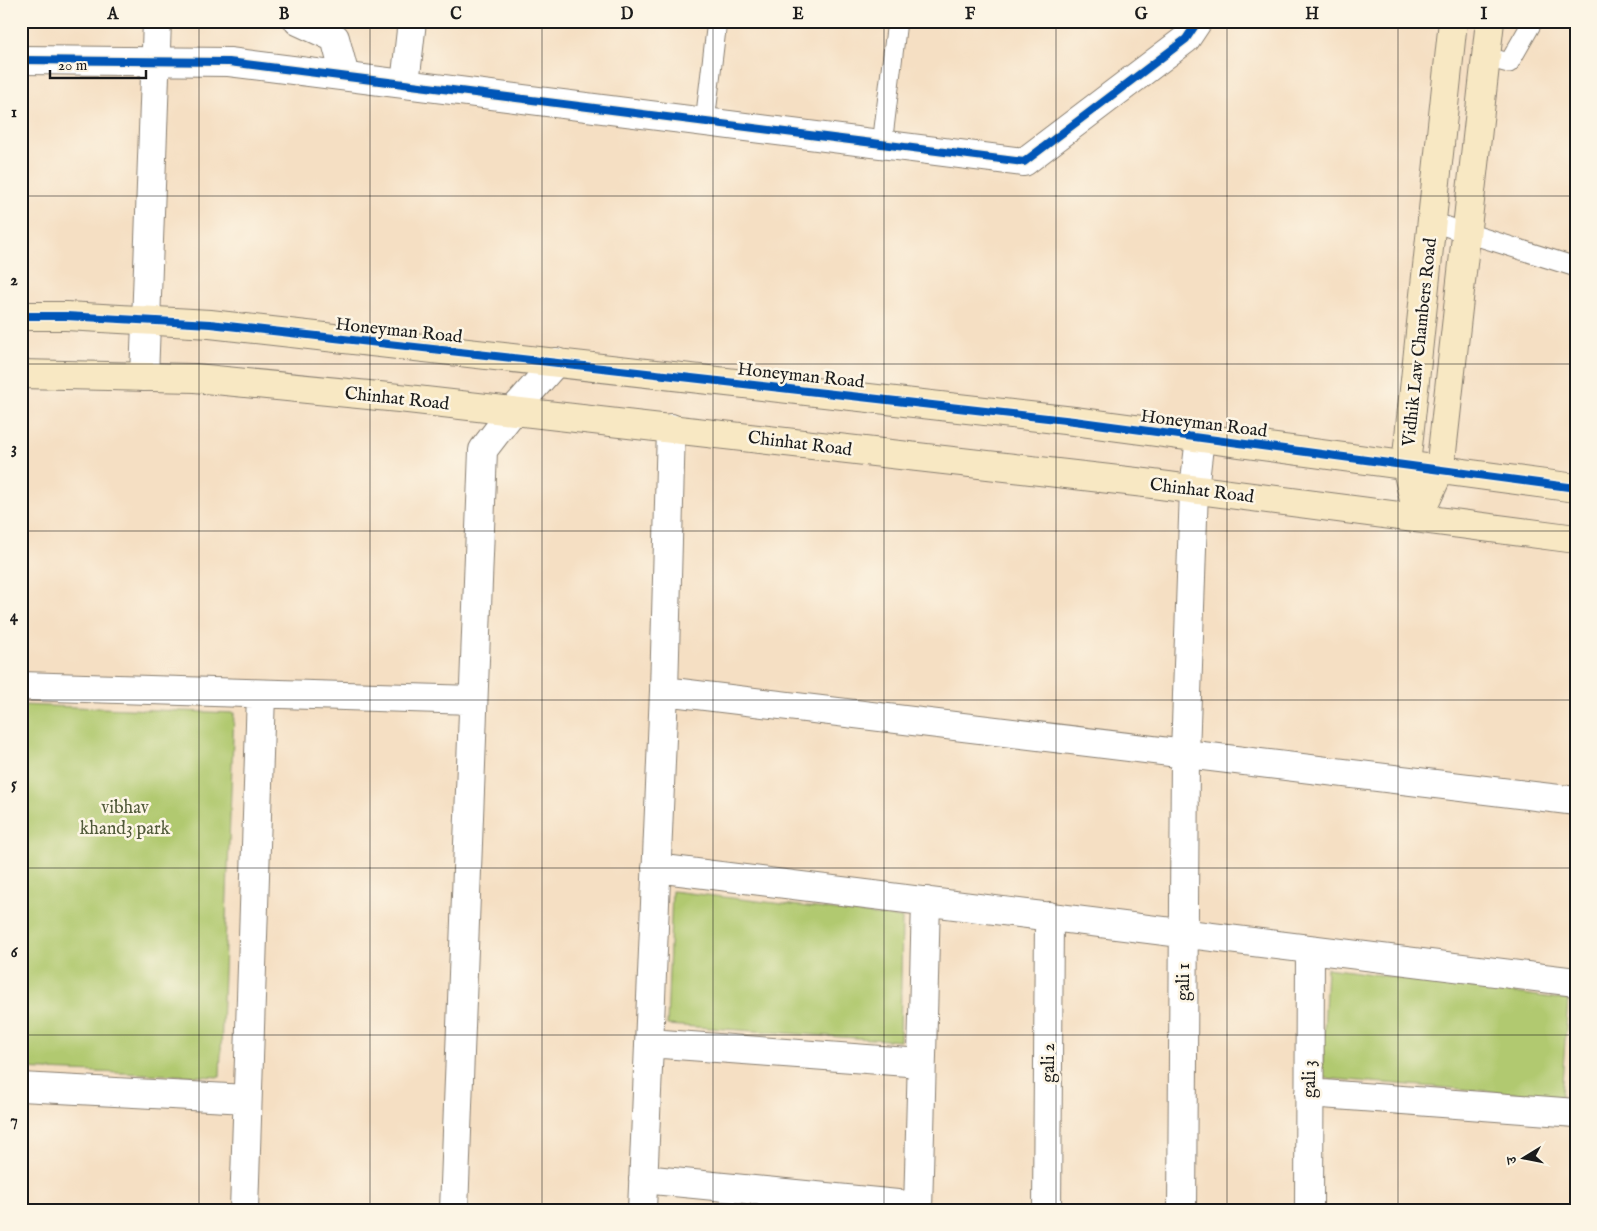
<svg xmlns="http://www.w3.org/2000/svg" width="1597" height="1231" viewBox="0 0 1597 1231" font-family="'IM FELL English','Noto Serif Devanagari',serif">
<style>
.green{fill:#b1c96f;stroke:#667246}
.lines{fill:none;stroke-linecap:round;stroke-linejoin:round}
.lane-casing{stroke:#887e70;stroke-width:21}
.street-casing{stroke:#887e70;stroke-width:30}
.secondary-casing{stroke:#887e70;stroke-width:30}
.lane{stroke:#fff;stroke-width:19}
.street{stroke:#fff;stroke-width:28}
.secondary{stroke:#f8e8c3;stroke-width:28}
.cycleway-casing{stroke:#fcf5e5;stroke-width:11}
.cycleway{stroke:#0057b8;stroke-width:8}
.grid{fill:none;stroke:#1c1c1c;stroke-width:1;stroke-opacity:0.55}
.labels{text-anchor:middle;stroke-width:5;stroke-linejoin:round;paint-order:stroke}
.street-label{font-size:18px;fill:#1c1c1c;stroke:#fcf5e5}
.park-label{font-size:18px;fill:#505939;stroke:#fcf5e5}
.neatline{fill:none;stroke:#1c1c1c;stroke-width:2}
.grid-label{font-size:16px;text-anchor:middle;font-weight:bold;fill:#1c1c1c}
</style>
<rect width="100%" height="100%" fill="#fcf5e5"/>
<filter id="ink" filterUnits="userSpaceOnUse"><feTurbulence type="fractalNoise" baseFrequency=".02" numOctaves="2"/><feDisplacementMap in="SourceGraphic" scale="10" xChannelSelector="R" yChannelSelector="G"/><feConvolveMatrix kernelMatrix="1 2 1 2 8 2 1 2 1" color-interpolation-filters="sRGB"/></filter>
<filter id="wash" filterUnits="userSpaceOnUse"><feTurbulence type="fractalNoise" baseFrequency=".0096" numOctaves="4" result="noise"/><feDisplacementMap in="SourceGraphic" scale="20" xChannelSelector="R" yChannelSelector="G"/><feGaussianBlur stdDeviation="1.12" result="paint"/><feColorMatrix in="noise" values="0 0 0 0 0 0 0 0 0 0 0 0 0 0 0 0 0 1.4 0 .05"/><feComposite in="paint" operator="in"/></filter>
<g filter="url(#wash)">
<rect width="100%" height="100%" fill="#f5dfc3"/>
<path class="green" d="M21,705L234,713L220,1077L21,1069Z
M672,891L902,918L900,1041L667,1025Z
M1327,968L1568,1000L1561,1097L1322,1078Z"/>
</g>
<g filter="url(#ink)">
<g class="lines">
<defs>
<path id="lane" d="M1486,57L1509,63L1533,21
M705,122L717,21
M882,145L897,21
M1432,222L1576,267"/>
<path id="street" d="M298,21L335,38L345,76
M21,60L229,62L1024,162L1186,39L1198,21
M405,84L412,21
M144,377L157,21
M21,686L473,700
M664,691L1576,801
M656,868L1576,982
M649,1043L921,1063
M21,1087L247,1099
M1309,1093L1576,1113
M643,1179L918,1206
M244,1210L261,694
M454,1210L483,450L513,411L556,362
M642,1210L664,691L671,428
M918,1210L926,901
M1047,1210L1049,916
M1182,1210L1185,754L1194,489L1200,438
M1309,1210L1310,949"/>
<path id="secondary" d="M21,316H66L210,324L1074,421L1576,488
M21,374L195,378L399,398L1145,483L1576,539
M1418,518L1440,470L1490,21
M1418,518L1406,465L1453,21"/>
</defs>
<use href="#lane" class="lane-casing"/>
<use href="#street" class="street-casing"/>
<use href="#secondary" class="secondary-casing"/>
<use href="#lane" class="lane"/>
<use href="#street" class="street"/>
<use href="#secondary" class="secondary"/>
<defs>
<path id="cycleway" d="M21,60L229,62L1024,162L1186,39L1198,21
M21,316H66L210,324L1074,421L1576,488"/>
</defs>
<use href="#cycleway" class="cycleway-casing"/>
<use href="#cycleway" class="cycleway"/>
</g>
</g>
<path class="grid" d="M199,21V1210M370,21V1210M542,21V1210M713,21V1210M884,21V1210M1056,21V1210M1227,21V1210M1398,21V1210M21,196H1576M21,364H1576M21,531H1576M21,700H1576M21,868H1576M21,1035H1576"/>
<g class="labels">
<g class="street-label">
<text transform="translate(399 330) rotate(6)" y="6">Honeyman Road</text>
<text transform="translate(1419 342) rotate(-84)" y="6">Vidhik Law Chambers Road</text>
<text transform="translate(801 375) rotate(6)" y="6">Honeyman Road</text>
<text transform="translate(397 398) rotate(6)" y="6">Chinhat Road</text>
<text transform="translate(1204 423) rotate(7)" y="6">Honeyman Road</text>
<text transform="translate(800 443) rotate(7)" y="6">Chinhat Road</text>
<text transform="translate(1202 490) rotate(7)" y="6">Chinhat Road</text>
<text transform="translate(1183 982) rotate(-90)" y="6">gali 1</text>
<text transform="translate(1048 1063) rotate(-90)" y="6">gali 2</text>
<text transform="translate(1309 1079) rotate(-90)" y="6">gali 3</text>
</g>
<g class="park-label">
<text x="125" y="813">vibhav<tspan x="125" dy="21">khand3 park</tspan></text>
</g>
</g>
<rect width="1597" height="1231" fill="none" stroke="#fcf5e5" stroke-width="55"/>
<g transform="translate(1524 1158) rotate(260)" stroke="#fcf5e5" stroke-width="4" paint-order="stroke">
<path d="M0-4L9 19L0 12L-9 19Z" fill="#1c1c1c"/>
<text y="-8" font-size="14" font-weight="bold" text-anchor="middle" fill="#1c1c1c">उ</text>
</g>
<path d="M50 70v8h96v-8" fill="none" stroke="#1c1c1c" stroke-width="2.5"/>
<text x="58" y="70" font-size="15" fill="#1c1c1c" stroke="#fcf5e5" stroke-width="4" paint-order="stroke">20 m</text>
<rect x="28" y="28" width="1542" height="1176" class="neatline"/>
<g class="grid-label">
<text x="113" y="19">A</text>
<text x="284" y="19">B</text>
<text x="456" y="19">C</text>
<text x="627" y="19">D</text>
<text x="798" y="19">E</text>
<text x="970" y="19">F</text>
<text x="1141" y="19">G</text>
<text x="1312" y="19">H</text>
<text x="1484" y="19">I</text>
<text x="14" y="117">1</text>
<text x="14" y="285">2</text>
<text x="14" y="453">3</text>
<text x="14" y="621">4</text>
<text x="14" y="789">5</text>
<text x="14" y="957">6</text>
<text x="14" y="1125">7</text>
</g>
</svg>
